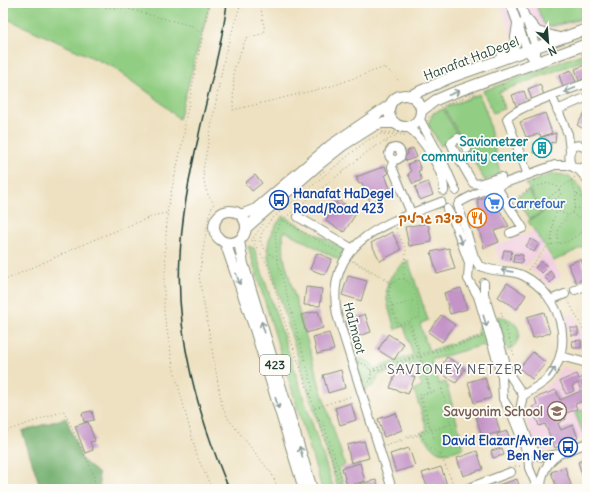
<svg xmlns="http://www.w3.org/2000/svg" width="590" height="492" viewBox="0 0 590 492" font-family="Delius,'Playpen Sans Hebrew',sans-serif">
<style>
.built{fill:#f2cfe1}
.green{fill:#91cd82;stroke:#58855b}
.forest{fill:#74b070;stroke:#4a7652}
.building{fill:#c494c7}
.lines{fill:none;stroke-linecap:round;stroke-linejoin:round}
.minor-casing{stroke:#868f7a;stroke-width:10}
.major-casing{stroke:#868f7a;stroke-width:12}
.path{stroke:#868f7a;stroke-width:1;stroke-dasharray:1 3;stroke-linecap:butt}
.minor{stroke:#fff;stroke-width:8}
.major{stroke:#fff;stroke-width:10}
.rail{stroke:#1f3d34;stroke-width:1.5}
.oneway{stroke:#8f9e9a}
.labels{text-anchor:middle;stroke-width:3.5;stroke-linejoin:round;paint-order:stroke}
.shield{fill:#fdfcf7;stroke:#62766e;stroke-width:1}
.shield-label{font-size:12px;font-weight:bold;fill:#1f3d34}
.street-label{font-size:13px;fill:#1f3d34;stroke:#fdfcf7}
.culture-label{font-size:13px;font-weight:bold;fill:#0d838f;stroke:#fdfcf7;text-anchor:end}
.transit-label{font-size:13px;font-weight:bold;fill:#164399;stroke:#fdfcf7;text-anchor:start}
.shop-label{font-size:13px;font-weight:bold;fill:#366cbe;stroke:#fdfcf7;text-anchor:start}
.food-label{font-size:13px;font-weight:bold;fill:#c56008;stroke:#fdfcf7;text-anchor:end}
.education-label{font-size:13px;font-weight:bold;fill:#785e54;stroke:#fdfcf7;text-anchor:end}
.neighbourhood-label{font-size:14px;letter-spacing:1px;fill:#595b67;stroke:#fdfcf7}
</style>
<rect width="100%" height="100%" fill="#fdfcf7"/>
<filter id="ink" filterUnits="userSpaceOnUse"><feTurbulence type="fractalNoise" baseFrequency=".025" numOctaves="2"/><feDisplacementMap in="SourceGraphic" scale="8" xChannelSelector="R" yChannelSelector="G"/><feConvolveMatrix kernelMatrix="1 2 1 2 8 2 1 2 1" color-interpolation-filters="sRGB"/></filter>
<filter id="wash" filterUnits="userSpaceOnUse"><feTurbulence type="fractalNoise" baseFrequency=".012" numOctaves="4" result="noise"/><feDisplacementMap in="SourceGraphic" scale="16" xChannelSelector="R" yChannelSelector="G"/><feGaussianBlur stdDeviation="0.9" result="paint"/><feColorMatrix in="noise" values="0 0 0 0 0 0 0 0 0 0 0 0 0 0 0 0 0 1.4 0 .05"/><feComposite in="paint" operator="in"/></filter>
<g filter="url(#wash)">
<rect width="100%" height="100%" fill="#eee1c1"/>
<path class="built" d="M500,3H587V19L513,39Z
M534,231L544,246L526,266L500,263L494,246Z
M545,250L562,276L548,286L530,269Z
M574,314L581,330V339H586L587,341V353L585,349L573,348L564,316Z
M562,367L587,373V436L551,451L541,450L535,444L526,419L528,409L532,399L554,379Z"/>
<path class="green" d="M3,3H210L179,119L156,98L113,67L3,17Z
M535,3H580L585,18L548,27L544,24Z
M587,52V59L499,92L505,108L493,113L483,91Z
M479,94L486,111L500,173L485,181L444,108Z
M443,109L458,136L441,146L428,124L433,113Z
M552,174C590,172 587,215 587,245L554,261L528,221L543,213L526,184Z
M528,190L542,212L530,219L516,198Z
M283,216L347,251L341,261L285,231L283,235L284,258L321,390L345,465L338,468L345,488L352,487V489H338L268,258C266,241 272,229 283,216Z
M248,246L254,248L334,489H322Z
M408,260L428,320L420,324L429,351L478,335V328L481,322L491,354L483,345L431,360L439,384L446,382L464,448C438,457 437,454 421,433L427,429L414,390L422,387L415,364L379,375L373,386L363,390L354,360C363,357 369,361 376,368L413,355L404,326L395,330C386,298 377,282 408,260Z
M497,316C519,318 528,337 508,351Z
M587,408V432L583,433L575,413Z"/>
<path class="forest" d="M66,418L82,460L98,473L100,489H41L22,431Z"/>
<g id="blocks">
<path class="building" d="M587,64V78L579,81L575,69Z
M571,70L576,82L563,87L559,75Z
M540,84L544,95L532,100L528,89Z
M524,91L528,102L516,106L512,95Z
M587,109V131L577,125Z
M545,113L552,133L541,137L540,134L526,137L520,122Z
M556,133L555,143L551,142L550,154L533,153L534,143H540L539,138Z
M413,148L417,157L406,161L404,156L408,154L407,151Z
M467,153H471V159H467Z
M417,160L421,170L418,171L422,180L413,184L408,174L411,172L408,164Z
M385,166L388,174L385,175L392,194L370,202L362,183L359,184L356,177Z
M255,175L262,183L252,191L245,183Z
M428,182L433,195L420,200L415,187Z
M491,196L509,226L494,231L499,242L484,248L474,212L480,210L477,200Z
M338,200L357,212L344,232L326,221Z
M428,223L432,242L409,246L405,227Z
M392,232L401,250L380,261L371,243Z
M531,239L539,244L534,252L526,246Z
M449,248L455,269L437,274L431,252Z
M504,250L512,251L510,261L502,259Z
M317,253L332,259L325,275L310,269Z
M514,254L523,255L522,263L513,262Z
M581,259L587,277L576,282L568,264Z
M541,261L548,267L542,273L535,268Z
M550,271L555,277L550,283L544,277Z
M348,276L367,281L361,301L342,295Z
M507,283L526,295L517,309L498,297Z
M306,287L322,289L320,306L304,305Z
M461,288L467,309L450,314L444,293Z
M318,311L323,328L306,333L301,315Z
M544,312L550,333L533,338L527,317Z
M365,314L371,332L352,338L346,321Z
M441,315L455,325L442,342L428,332Z
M570,328H578V335H571Z
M329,333L334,350L317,354L313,337Z
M388,334L404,344L394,360L378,350Z
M581,340V348H573L572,341Z
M533,352L546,363L532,379L519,368Z
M447,357L465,369L456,383L438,371Z
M341,370L345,388L328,393L323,375Z
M397,370L415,377L408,394L390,388Z
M577,374L579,379L586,376L587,379V400L575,404L577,409L564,414L566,419L558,423L561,430L573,425L578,438L555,448L545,424L539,426L532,407L537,405L535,398L556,390L560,400L581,391L578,383L572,386L574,391L566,394L560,381Z
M485,377L491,398L474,403L468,382Z
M351,403L356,420L340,425L335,408Z
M92,411L94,420L84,422L82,413Z
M494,411L500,432L482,437L476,416Z
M396,413L402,430L384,437L378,419Z
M88,422L95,441L90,442L93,450L85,453L75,426Z
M507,431L510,439L500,442L497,434Z
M364,441L369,458L351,463L347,445Z
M409,448L415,466L396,472L390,454Z
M502,448L504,455L493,458L491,451Z
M477,451L483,469L463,476L457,458Z
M587,459V483L585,484L578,462Z
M360,463L365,481L347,486L342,468Z
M441,467L447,485L435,489H428L422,473Z
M565,467L572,488L557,489L551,472Z
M517,479L520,489H500L499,485Z
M376,480L379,489H360L359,484Z"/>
</g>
</g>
<g filter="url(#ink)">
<use href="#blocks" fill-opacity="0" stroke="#868f7a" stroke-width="1"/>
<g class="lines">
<defs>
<path id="minor" d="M510,3L527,50L536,63
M520,3L536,47V63
M552,97L568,134L570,151
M557,110L587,97
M419,118L444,164L456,191
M407,127C423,136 445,173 444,191
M389 154a6 6 0 1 1 12 0a6 6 0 1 1-12 0Z
M467,149L461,140L458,138L451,143L454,150L473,183L478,184L501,177
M587,149C563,132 564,183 587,165
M393,160L392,167L411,213
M577,168L587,179
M528,175L507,119C515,107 571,89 587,83
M496,186L523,228L510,233
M460,202L477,193L555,165H567L573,167
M458,205L474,257L479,266
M447,209L453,219L469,263L468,279L478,296L502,377L503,399L511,412L528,455L529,468L538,489
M298,217L353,249
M483,267C496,273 511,269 524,276C560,295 575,343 550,376C543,385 531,389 523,396
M484,283V294L509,374L523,395L519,415L530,445L539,456
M575,290L587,285
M550,300L565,294
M560,356L587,363
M542,457L559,454L587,443
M392,489L337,315C324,241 386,223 441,202
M466,489L511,472
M541,489C541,474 546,463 558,455"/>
<path id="major" d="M526,19L537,32L559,38
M502,56L515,44L518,24
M389 111a16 16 0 1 1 32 0a16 16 0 1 1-32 0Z
M409,96L452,77L587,29
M421,111L436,100L450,94L587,44
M214 227a16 16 0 1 1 32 0a16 16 0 1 1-32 0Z
M241,215L256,209L330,146L390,105
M246,228L318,165L342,146L375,125L382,123H395
M239,241L243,264L312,489
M225,242L255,329L304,489"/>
</defs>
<use href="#minor" class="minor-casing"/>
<use href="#major" class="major-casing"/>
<path class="path" d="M54,3L80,7L124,8L192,26L203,35
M209,3L185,122L184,135L168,206L165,251L166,266L164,277V313L173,366L197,456L212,489
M241,3L225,54L203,170C204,183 205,194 214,203L209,214L199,276L222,406L229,420L272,474L278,489
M260,3L265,33L246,38L234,69L233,110L332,86L385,67L399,81
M581,54L587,57
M502,84L504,90L502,95L507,109
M440,107L476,93
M427,121L430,115
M382,132L404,133
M386,142L390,150
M320,174L326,169
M534,180V183L539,186L548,183L558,187L561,195L551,202
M577,194L584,200L587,211
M516,198L536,185
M574,207L586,211
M555,210L568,215
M572,213L577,217L585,216L587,218
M282,220L371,149L397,135
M263,224L252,240L269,267L285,323L342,489
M396,228L406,250L404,279
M247,242L252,240L259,241
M558,243C556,227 563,220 574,211L576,194L571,181
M551,245L553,220L556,214L554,208L547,199L575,177
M277,259C254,244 257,235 274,217L366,141L381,134L407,135
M352,261L390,283L387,293L397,326L409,323L430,392L419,395L430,429L385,445
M354,261L393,283
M528,270L548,245L567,242L587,229
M399,279C417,279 417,303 420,317L398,324L389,295L391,284Z
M3,281L93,240L156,215L168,213
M568,300L587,337
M393,307L415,300
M501,312L514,355
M410,321L420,354
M421,357L431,392
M358,362L366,365L370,370
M370,370L483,335
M371,372L483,337
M366,385L371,380V373
M442,389L454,437L451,444L443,447L435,441L421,396Z
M310,394L313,389L277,259L275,233L282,220L340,253
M315,408L355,395
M319,420L323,422L345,489
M3,432L64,411L94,475L95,489
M421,435L428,446L441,456L455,488
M386,446L451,424
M441,455L442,448
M515,466H522
M455,489L460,487"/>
<use href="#minor" class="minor"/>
<use href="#major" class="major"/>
<path class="rail" d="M227,3C222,49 207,93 198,139C189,177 182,216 180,255C175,336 198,415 229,489"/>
</g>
<defs><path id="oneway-shaft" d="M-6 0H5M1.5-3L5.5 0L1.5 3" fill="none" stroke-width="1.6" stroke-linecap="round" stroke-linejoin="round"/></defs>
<g class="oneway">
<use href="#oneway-shaft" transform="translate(570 90) rotate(158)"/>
<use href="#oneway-shaft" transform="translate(454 93) rotate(-21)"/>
<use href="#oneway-shaft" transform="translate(460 239) rotate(70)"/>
<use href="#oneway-shaft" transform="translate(507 271) rotate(-172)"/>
<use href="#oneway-shaft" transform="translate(238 279) rotate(71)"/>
<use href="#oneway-shaft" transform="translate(485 321) rotate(73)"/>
<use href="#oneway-shaft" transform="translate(263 327) rotate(-107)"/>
<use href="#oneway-shaft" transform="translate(552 372) rotate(-57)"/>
<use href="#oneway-shaft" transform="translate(277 403) rotate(73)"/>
<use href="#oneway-shaft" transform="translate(301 452) rotate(-107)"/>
</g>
</g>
<defs>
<symbol id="building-ring" viewBox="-11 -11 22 22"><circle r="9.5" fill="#fdfcf7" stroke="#0f9aa8" stroke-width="1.5"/><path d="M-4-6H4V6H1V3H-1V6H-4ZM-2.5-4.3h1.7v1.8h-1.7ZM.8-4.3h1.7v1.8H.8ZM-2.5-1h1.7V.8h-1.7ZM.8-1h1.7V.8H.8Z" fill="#0f9aa8"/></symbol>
<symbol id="bus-ring" viewBox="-11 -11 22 22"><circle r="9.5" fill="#fdfcf7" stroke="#1a4fb4" stroke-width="1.5"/><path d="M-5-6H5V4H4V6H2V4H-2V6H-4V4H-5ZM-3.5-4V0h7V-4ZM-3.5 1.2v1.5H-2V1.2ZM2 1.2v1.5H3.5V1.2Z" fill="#1a4fb4"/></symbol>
<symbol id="supermarket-ring" viewBox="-11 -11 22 22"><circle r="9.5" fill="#fdfcf7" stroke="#3f7fe0" stroke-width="1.5"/><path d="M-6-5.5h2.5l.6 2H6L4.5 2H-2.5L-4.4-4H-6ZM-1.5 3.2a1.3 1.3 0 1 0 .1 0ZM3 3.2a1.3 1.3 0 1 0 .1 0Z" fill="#3f7fe0"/></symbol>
<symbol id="restaurant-ring" viewBox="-11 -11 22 22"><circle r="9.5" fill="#fdfcf7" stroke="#e8710a" stroke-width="1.5"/><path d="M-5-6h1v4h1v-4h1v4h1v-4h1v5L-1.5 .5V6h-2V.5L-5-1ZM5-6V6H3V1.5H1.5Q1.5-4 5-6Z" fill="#e8710a"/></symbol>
<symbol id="school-ring" viewBox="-11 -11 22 22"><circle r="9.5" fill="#fdfcf7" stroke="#8d6e63" stroke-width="1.5"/><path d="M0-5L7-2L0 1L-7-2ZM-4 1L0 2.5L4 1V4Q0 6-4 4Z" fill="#8d6e63"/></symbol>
</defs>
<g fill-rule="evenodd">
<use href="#building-ring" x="531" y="137" width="22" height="22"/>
<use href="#bus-ring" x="268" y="189" width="22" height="22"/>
<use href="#supermarket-ring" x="483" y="192" width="22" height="22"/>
<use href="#restaurant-ring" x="466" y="207" width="22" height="22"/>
<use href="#school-ring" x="546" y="400" width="22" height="22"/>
<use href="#bus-ring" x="557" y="436" width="22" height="22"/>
</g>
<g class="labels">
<rect class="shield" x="260" y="355" width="30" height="20" rx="3"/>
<g class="shield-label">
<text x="275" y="369">423</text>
</g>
<g class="street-label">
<text transform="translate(471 58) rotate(-21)" y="5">Hanafat HaDegel</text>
<text transform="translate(355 328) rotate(75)" y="5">HaImaot</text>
</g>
<g class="culture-label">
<text x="528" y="146">Savionetzer<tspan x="528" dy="15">community center</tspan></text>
</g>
<g class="transit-label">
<text x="293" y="198">Hanafat HaDegel<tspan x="293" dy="15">Road/Road 423</tspan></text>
<text x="554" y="445" text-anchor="end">David Elazar/Avner<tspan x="554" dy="15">Ben Ner</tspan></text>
</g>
<g class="shop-label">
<text x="508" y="208">Carrefour</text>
</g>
<g class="food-label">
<text x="463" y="223">פיצה גרליק</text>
</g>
<g class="education-label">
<text x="543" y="416">Savyonim School</text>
</g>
<g class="neighbourhood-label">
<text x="455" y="374">SAVIONEY NETZER</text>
</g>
</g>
<rect width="590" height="492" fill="none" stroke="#fdfcf7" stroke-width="16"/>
<g transform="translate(548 42) rotate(154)" stroke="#fdfcf7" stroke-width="3" paint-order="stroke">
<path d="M0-3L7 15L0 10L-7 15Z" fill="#1f3d34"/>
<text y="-6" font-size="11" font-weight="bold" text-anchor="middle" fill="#1f3d34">N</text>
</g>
</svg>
